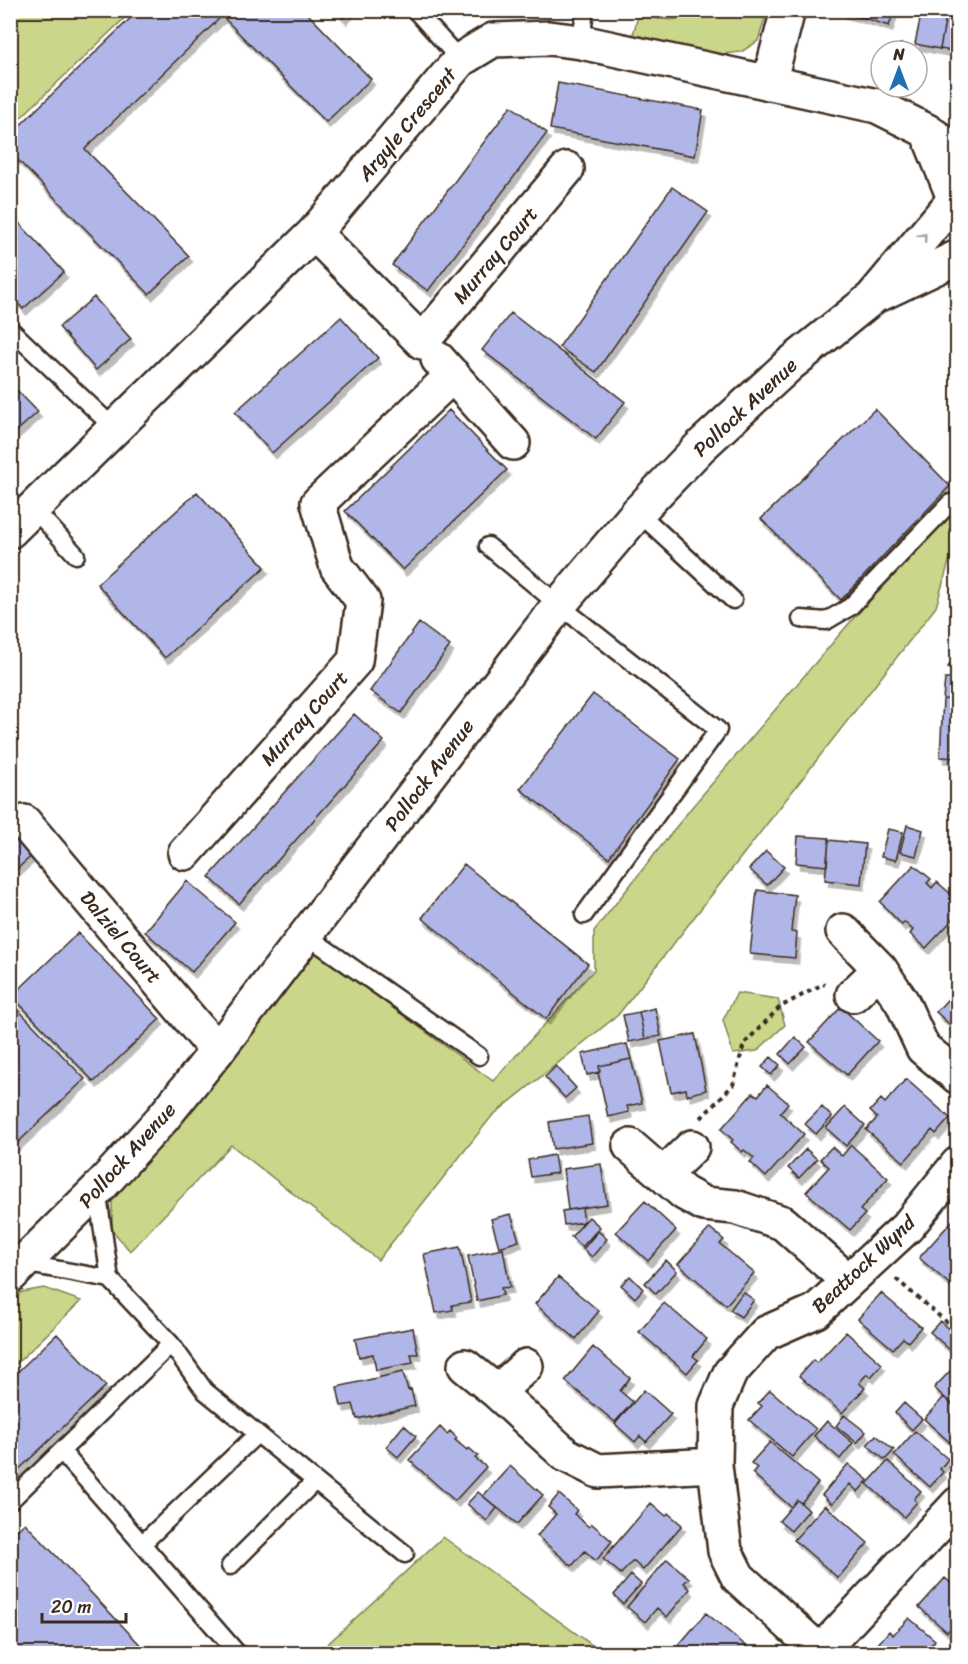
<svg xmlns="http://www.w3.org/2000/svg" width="968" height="1664" viewBox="0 0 968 1664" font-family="Sriracha,sans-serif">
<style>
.green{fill:#cad689;stroke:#828054;stroke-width:1.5}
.building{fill:#b0b6e7;stroke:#3b2a1e;stroke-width:1.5;filter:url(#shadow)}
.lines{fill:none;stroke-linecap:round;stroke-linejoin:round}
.lane-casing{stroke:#3b2a1e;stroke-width:21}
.street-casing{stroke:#3b2a1e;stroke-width:38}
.secondary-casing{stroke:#3b2a1e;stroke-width:38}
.path{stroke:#3b2a1e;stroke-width:4;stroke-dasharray:4.5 4.5;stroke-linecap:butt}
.lane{stroke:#fff;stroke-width:16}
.street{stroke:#fff;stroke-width:33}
.secondary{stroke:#fff;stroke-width:33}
.oneway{stroke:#a79f9a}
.labels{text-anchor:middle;stroke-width:4.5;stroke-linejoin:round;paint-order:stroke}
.street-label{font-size:20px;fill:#3b2a1e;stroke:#fff}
</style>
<defs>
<filter id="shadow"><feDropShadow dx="3.5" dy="6" stdDeviation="0" flood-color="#0004"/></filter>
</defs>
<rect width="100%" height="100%" fill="#fff"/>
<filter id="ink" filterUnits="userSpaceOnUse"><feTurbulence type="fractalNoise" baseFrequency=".0167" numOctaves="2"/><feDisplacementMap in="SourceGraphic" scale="12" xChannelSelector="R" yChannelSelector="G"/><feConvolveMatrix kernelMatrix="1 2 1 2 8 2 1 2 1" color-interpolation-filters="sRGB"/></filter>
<g filter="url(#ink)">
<path class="green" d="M11,10H132V11L11,127Z
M696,11H767L758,41L741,52L723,54L632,38L638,16C657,18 680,25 696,11Z
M957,508V534L936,607L618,1015L492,1116L378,1260L231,1145L130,1251L112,1230V1202L124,1182L311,948L493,1081L594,970V931L692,807L852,620Z
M737,993L778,999L785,1025L757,1051L733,1054L723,1020Z
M44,1288L81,1301L11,1369V1299L22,1292Z
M443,1537L603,1653H318Z"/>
<path class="building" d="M139,10H304L371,79L326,122L222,16L85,149L189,256L149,294L10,152V135Z
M335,10H352L343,18Z
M843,10H869L867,19L842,12Z
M869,10H894L889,26L867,19Z
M922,10H947L940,49L915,44Z
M947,10H958V52L940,49Z
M900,44L915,47L914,51H899Z
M558,83L703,110L695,156L550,129Z
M511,106L547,133L428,291L392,265Z
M672,187L708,212L596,372L559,347Z
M10,213L64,272L23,309L10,295Z
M94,297L131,339L96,370L59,327Z
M511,313L625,402L596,439L482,350Z
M341,317L378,358L272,453L235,412Z
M10,383L38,412L10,437Z
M875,409L950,486L841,600L761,519Z
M449,410L507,470L403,570L345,511Z
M197,492L265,567L165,658L97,584Z
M419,623L450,646L401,713L370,691Z
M958,655V675L948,667Z
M945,679H958V700L943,699Z
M593,694L680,759L609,858L520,789Z
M943,699L958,700V758L940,757Z
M354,714L384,741L239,904L209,877Z
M10,824L36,852L10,875Z
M907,825L923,830L916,856L900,852Z
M888,829L903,832L896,860L881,857Z
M798,836L829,838L827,866L796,863Z
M829,840L865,844L861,884L825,880Z
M766,851L784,867L767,885L749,869Z
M464,864L588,964L546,1019L422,918Z
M914,865L931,879L927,883L932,888L937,882L958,900V914L926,948L910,934L913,930L904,922L902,925L880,902Z
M187,881L235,922L192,972L145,932Z
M757,890L795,895L791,932L797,933L795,958L750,954Z
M78,933L160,1019L94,1082L12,996Z
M958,988V1032L936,1012Z
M10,1001L85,1079L10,1150Z
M841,1007L878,1041L847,1075L809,1042Z
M655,1008L661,1036L645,1039L639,1012Z
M639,1012L645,1039L629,1042L623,1015Z
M695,1034L706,1090L687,1095L686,1089L671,1092L660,1041Z
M795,1037L806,1047L790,1064L780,1054Z
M627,1044L631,1059L599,1066L600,1072L587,1075L582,1054Z
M771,1057L780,1065L771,1075L762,1067Z
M631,1059L642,1103L627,1106L629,1112L608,1117L598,1072H600L599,1066Z
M556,1066L576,1088L565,1098L545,1077Z
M906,1079L950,1118L936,1134L932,1130L904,1162L866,1130L877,1118L870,1111L881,1099L885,1103Z
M767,1085L788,1103L780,1113L804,1134L766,1177L750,1162L754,1158L744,1150L742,1152L731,1142L733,1140L721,1129L753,1093L758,1096Z
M822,1107L832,1117L816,1134L805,1124Z
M845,1107L865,1125L846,1146L826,1128Z
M588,1116L592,1143L553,1149L549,1122Z
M851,1145L888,1178L860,1210L865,1214L850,1230L806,1192L829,1167L820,1159L832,1147L842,1156Z
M806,1149L817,1159L799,1178L788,1168Z
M554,1155L557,1173L531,1177L528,1160Z
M601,1164L607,1204L568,1210L563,1169Z
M645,1201L676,1230L648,1261L616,1232Z
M582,1208L584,1222L564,1225L562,1211Z
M511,1214L519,1241L499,1247L491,1219Z
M589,1217L600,1227L582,1247L571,1237Z
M952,1221L958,1225V1284L954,1288L919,1258Z
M710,1228L724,1240L720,1244L754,1273L726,1305L678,1264Z
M598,1231L607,1239L592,1257L583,1249Z
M460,1247L471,1302L452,1305L453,1310L436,1313L424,1254Z
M503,1249L510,1287L501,1288L503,1295L477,1301L468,1256Z
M666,1260L677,1271L656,1294L645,1283Z
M630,1276L643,1289L635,1298L621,1285Z
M558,1277L599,1311L576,1339L535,1304Z
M743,1292L754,1300L741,1317L730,1310Z
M881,1293L921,1327L908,1342L903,1338L893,1349L858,1319Z
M664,1303L707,1339L693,1356L698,1360L687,1373L639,1332Z
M940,1321L958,1338V1341L950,1350L930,1332Z
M413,1328L418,1354H411L413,1363L376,1370L373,1354L359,1357L355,1339Z
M846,1332L882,1364L871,1377L867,1374L859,1383L865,1388L842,1413L799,1376L813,1360L817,1363Z
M57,1334L106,1386L10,1478V1379Z
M593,1347L630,1378L620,1391L633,1402L615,1422L565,1381Z
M952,1369L958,1374L957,1409L934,1388Z
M403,1372L408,1390L411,1389L415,1406L357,1419L353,1404L341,1406L337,1387Z
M644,1390L671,1414L646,1442L640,1436L635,1442L615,1424Z
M770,1390L816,1429L792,1457L749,1420L762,1406L758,1403Z
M944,1397L958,1409V1450L924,1419Z
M904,1403L922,1419L912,1430L895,1413Z
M844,1415L866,1432L857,1443L836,1426Z
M827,1421L853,1443L840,1459L814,1436Z
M404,1425L416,1436L398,1457L386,1447Z
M440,1427L447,1434L450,1431L457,1438L455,1440L467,1450L469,1448L478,1456L475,1458L486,1467L455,1501L409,1460Z
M915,1431L948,1459L940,1469L943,1472L930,1487L894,1455Z
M876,1435L894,1450L885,1460L867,1445Z
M770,1442L818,1483L801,1503L797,1500L791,1507L752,1473L757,1468L751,1463Z
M888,1461L921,1491L914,1499L917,1502L904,1517L867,1484Z
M848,1464L868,1480L858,1492L850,1484L832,1504L822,1495Z
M510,1466L543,1495L517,1524L483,1496Z
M478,1492L497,1508L487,1521L467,1504Z
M559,1494L577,1510L574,1514L589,1527L592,1524L612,1541L596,1561L585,1551L572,1566L537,1536L556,1514L548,1507Z
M797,1500L809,1510L791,1531L779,1521Z
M651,1503L666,1516L668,1513L682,1525L643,1570L633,1561L621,1574L603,1559Z
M825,1505L868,1543L838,1578L794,1540Z
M25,1523L148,1653L10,1654V1536Z
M667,1559L689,1578L684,1583L690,1589L667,1617L657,1608L645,1622L627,1607Z
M631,1575L641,1584L623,1604L614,1595Z
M945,1578L958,1589V1620L947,1632L919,1607Z
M706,1613L750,1649L746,1654H687L678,1646Z
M909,1618L935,1640L923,1654H874L880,1647L877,1645L889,1631L893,1635Z"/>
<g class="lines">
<defs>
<path id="lane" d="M415,10L460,60
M581,42L585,10
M10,329L115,429
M34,509L76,555
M638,512L733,600
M488,546L559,605L718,730L584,915
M801,619L826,621L850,607L950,503
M306,935L479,1056
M97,1190L110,1279
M22,1263L110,1279L171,1344L205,1391L405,1554
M62,1452L237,1653
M10,1501L171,1344
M142,1544L257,1434
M230,1566L315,1481"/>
<path id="street" d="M769,83L788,10
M927,131L952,193
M314,233L422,342L567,169
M438,359L513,443
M10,531L314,233L460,60L493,40L549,38L581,42L877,106L927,131L958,152
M24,822L217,1051
M185,853L355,661L363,601L337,567L318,503L453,375
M843,931L880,969L902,1002L923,1048L958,1077
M853,995L880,969
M630,1146L684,1193L704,1204L735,1207L783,1223L848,1281
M664,1174L692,1147
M465,1366L497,1392L566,1455L598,1471L715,1465
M497,1392L526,1366
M820,1652L958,1504
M822,1654L738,1577L725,1551L715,1465L716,1406L730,1373L766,1333L816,1311L907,1227L958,1164"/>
<path id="secondary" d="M882,293L958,257
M10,1276L97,1190L162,1119L217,1051L559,605L638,512L701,446L789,365L872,298L949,206"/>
</defs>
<use href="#lane" class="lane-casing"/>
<use href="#street" class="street-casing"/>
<use href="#secondary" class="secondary-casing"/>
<path class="path" d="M701,1118L733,1085L744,1044L780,1007L823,984L825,985
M896,1279L958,1332"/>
<use href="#lane" class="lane"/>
<use href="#street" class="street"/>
<use href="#secondary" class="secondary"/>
</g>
<defs><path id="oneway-chevron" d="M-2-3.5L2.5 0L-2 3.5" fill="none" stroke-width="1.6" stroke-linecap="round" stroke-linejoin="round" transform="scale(1.5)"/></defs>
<use class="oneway" href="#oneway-chevron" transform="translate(923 237) rotate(-50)"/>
</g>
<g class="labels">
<g class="street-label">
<text transform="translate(407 124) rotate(-50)" y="7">Argyle Crescent</text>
<text transform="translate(495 255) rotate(-50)" y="7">Murray Court</text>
<text transform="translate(745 407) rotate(-43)" y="7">Pollock Avenue</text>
<text transform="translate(304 718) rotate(-48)" y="7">Murray Court</text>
<text transform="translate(429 775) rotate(-53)" y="7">Pollock Avenue</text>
<text transform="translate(121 937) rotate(50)" y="7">Dalziel Court</text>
<text transform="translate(127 1155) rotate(-48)" y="7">Pollock Avenue</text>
<text transform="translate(863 1264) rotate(-43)" y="7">Beattock Wynd</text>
</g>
</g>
<rect width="968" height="1664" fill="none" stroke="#fff" stroke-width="36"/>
<rect x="18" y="18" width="932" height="1628" fill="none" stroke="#3b2a1e" stroke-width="2" filter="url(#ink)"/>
<g transform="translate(899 69)"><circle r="28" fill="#ffffff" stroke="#b1aaa5" stroke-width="1.5"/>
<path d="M0-4.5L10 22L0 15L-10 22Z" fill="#1f6fb2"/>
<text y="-9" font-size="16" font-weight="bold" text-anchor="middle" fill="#3b2a1e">N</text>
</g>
<path d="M42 1613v9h84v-9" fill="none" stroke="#3b2a1e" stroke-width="3"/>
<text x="51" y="1613" font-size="18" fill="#3b2a1e" stroke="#ffffff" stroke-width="4.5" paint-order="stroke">20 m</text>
</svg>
